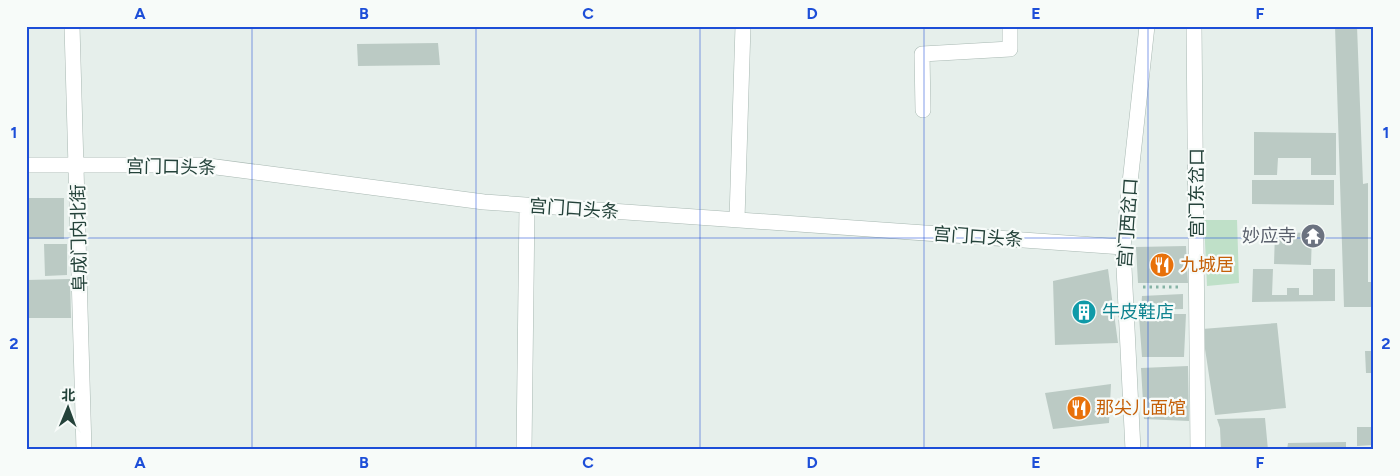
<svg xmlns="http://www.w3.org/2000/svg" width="1400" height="476" viewBox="0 0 1400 476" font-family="Figtree,'Noto Sans SC',sans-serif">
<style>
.green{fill:#bfe0c8}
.building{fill:#bbcac4}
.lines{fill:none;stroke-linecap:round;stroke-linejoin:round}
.minor-casing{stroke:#a8b8b2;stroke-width:16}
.path{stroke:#86b3a5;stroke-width:3;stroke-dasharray:2.5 4;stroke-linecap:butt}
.minor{stroke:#fff;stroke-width:15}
.grid{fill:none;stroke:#1d4ed8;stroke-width:1;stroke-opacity:0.55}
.labels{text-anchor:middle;stroke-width:4.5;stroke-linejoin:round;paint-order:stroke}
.street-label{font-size:18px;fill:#24423a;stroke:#f7fbf9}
.worship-label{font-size:18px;fill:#5b616d;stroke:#f7fbf9;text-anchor:end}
.food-label{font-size:18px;fill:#c56008;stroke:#f7fbf9;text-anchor:start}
.culture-label{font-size:18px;fill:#0d838f;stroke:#f7fbf9;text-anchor:start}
.neatline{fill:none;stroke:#1d4ed8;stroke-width:2}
.grid-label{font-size:16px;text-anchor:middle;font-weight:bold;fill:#1d4ed8}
</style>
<rect width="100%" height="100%" fill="#e6efeb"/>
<path class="green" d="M1204,220H1237L1239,283L1207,286Z"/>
<path class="building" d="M1335,26H1357L1363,184L1368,183V282H1374V307H1344Z
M438,43L440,65L358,66L357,44Z
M1254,132L1336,133V175H1311V158H1278L1277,175H1254Z
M1252,180H1334V205L1252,204Z
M26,198H64V239H26Z
M1275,232L1312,233L1311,265L1274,264Z
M44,244H67V275L45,276Z
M1186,246L1188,283H1138L1136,247Z
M1108,269L1118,343L1055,345L1053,281Z
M1253,269H1273L1272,295H1287V288H1299V295H1313V269H1335V301L1252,302Z
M70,279L71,318H26V280Z
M1183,294V309L1141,310L1142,296Z
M1162,314H1186L1184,357H1142L1139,317Z
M1277,323L1286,408L1215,415L1202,329Z
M1365,351H1374V373H1366Z
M1188,366L1189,421L1144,419L1141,368Z
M1111,384L1109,423L1053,429L1045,393Z
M1265,418L1268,450H1221L1220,428L1217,419Z
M1357,427H1374V445L1357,446Z
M1346,442V450H1287L1288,443Z"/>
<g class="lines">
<defs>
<path id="minor" d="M72,26L84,450
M1194,26L1198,450
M923,110L922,54L1010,49V26
M26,165H201L484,202L1123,247
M737,219L743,26
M524,450L527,206
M1133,450L1123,247L1147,26"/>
</defs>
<use href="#minor" class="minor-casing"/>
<path class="path" d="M1143,287H1179"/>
<use href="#minor" class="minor"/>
</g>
<path class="grid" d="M252,26V450M476,26V450M700,26V450M924,26V450M1148,26V450M26,238H1374"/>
<defs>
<symbol id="temple-disc" viewBox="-11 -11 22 22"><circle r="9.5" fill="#6b7280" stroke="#f7fbf9"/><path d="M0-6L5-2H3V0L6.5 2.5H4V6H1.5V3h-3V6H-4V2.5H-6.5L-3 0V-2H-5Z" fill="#fff"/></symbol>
<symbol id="restaurant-disc" viewBox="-11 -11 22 22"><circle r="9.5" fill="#e8710a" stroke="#f7fbf9"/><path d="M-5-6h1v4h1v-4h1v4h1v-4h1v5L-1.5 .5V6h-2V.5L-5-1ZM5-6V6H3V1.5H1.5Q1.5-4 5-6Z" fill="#fff"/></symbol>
<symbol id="building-disc" viewBox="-11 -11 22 22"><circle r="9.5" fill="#0f9aa8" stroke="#f7fbf9"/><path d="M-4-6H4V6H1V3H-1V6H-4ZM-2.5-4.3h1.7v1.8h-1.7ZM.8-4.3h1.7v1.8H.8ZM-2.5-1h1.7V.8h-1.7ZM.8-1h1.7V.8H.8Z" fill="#fff"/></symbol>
</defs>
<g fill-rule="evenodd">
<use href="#temple-disc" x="1299" y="222" width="28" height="28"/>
<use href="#restaurant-disc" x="1148" y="251" width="28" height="28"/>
<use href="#building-disc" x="1070" y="298" width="28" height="28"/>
<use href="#restaurant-disc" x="1065" y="394" width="28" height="28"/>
</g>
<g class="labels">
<g class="street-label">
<text transform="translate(171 167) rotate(1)" y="6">宫门口头条</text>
<text transform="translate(1197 193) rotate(-90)" y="6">宫门东岔口</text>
<text transform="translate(574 209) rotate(4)" y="6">宫门口头条</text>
<text transform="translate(1128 223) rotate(-86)" y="6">宫门西岔口</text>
<text transform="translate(978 237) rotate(4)" y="6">宫门口头条</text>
<text transform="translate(79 238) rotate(-91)" y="6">阜成门内北街</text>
</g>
<g class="worship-label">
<text x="1296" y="242">妙应寺</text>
</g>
<g class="food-label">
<text x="1180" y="271">九城居</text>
<text x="1096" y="414">那尖儿面馆</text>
</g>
<g class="culture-label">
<text x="1102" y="318">牛皮鞋店</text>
</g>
</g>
<rect width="1400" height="476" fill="none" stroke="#f7fbf9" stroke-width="55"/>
<g transform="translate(68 408) rotate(1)" stroke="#f7fbf9" stroke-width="4" paint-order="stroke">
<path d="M0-4L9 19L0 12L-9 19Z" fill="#24423a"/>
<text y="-8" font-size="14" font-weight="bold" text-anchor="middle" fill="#24423a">北</text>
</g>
<rect x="28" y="28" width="1344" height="420" class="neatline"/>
<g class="grid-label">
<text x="140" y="19">A</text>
<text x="364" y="19">B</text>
<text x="588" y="19">C</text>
<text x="812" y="19">D</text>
<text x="1036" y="19">E</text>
<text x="1260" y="19">F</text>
<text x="14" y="138">1</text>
<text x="1386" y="138">1</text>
<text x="14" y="349">2</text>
<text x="1386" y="349">2</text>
<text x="140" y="468">A</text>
<text x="364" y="468">B</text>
<text x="588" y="468">C</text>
<text x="812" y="468">D</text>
<text x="1036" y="468">E</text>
<text x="1260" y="468">F</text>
</g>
</svg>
